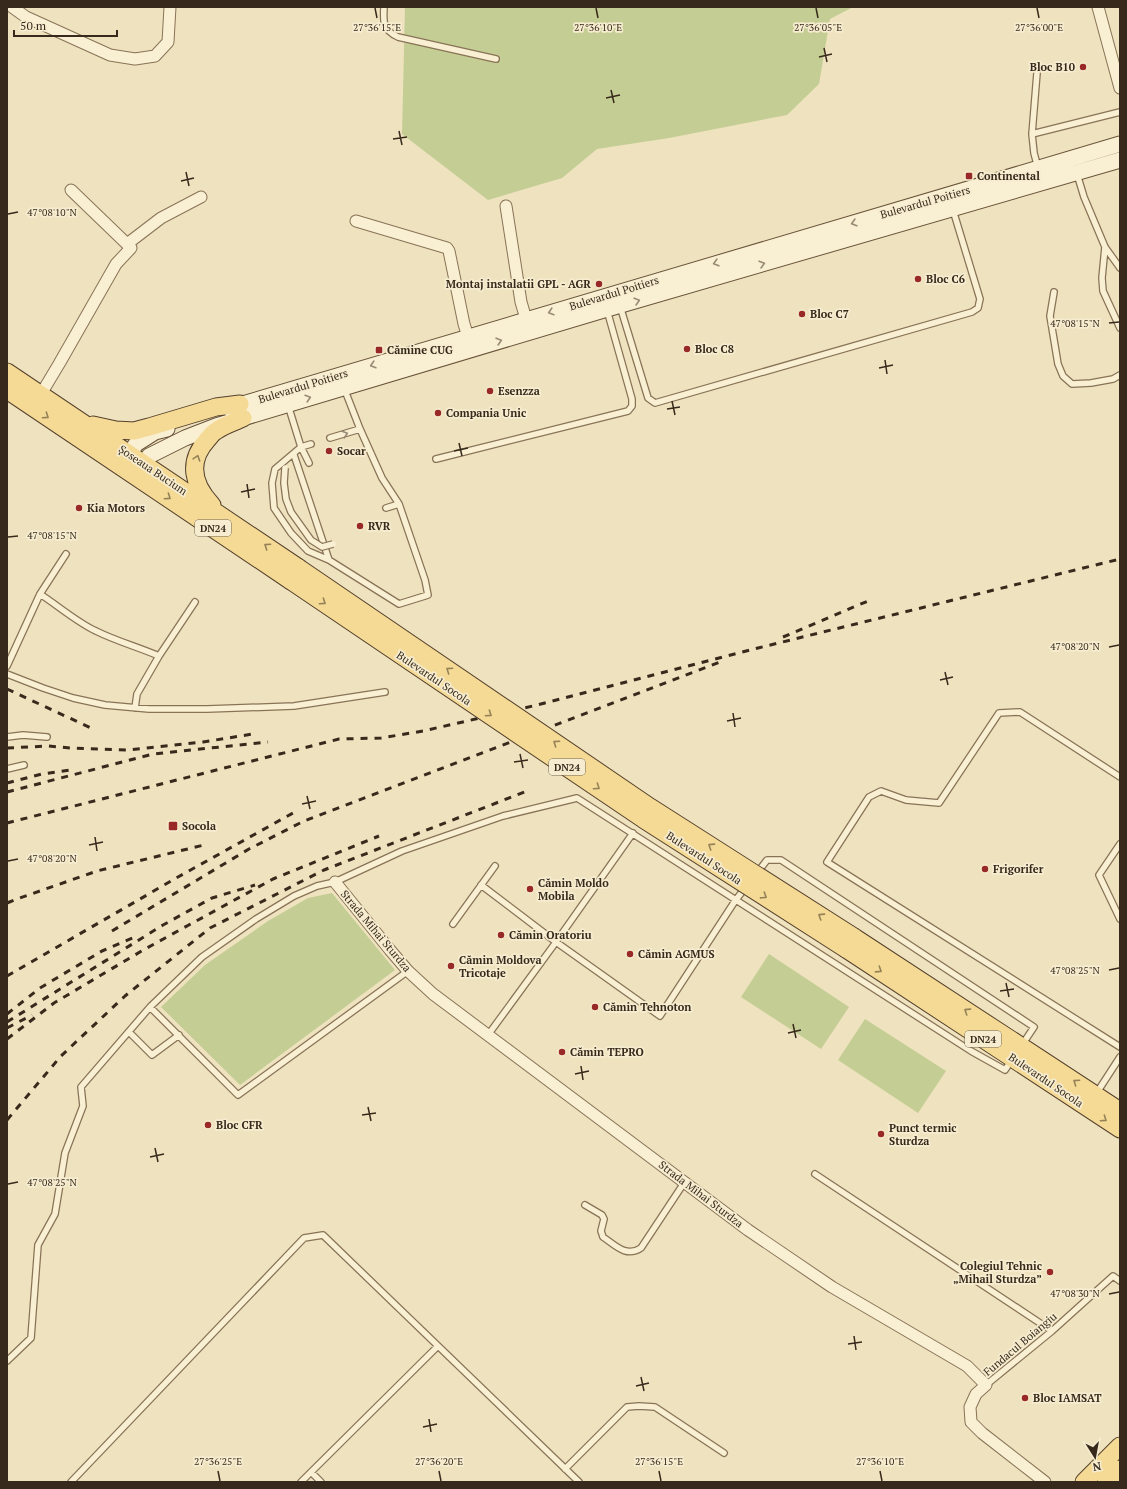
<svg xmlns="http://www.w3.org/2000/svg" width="1127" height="1489" viewBox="0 0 1127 1489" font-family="'PT Serif',serif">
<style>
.green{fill:#c4cd93}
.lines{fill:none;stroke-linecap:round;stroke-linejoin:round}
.service-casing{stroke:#887357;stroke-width:8}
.minor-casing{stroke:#887357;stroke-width:13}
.secondary-casing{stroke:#69543a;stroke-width:17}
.primary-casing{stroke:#55402c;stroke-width:19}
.service{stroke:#f9efd2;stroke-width:5.5}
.minor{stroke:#f9efd2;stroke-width:11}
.secondary{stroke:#f9efd2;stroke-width:15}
.primary{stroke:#f4da95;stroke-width:17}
.rail{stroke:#372a1c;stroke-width:3;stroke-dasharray:7 7;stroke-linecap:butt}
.service-bridge-casing{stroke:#887357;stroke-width:8;stroke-linecap:butt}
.primary-bridge-casing{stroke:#55402c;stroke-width:19;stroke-linecap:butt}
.service-bridge{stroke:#f9efd2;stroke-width:5.5}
.primary-bridge{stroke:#f4da95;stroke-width:17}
.oneway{stroke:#988c77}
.oneway2{stroke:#968258}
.ticks{fill:none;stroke:#372a1c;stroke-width:1.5}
.poi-dot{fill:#982926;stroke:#f6eccf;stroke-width:1.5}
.labels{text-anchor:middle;stroke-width:3.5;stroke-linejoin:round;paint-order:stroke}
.shield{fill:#f6eccf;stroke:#706452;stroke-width:1}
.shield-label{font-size:10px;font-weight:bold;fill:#372a1c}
.poi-label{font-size:11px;font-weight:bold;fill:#372a1c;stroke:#f6eccf;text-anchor:start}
.street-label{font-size:11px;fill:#372a1c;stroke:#f6eccf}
.ticks-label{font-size:10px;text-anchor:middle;fill:#372a1c;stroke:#f6eccf;stroke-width:3.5;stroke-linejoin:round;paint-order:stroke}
</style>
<rect width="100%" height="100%" fill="#efe2bf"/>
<path class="green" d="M405,7H853L830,19L819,84L787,115L669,138L597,149L562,178L488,200L402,134Z
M332,893L395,970L240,1085L161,1007L205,965L268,921L308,898Z
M769,954L849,1007L821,1049L741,997Z
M865,1019L946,1071L918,1113L838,1060Z"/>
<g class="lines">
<defs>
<path id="service" d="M384,7C383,23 383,30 398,37L496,59
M1037,73L1032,134L1034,153L1038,168
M1032,134L1120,112
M1077,174L1084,197L1105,247L1120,268
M1105,247L1102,278L1103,291L1120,328
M1054,292L1050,316L1058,364L1063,376L1072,384L1091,383L1113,379L1120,375
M620,306L648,398L655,403L972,312L978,308L980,299L953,210
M288,405L301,447L309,463
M330,438L360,429
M311,444L301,447L275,469L272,483L274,508L291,533L308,551L329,560
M294,455L329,560L399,604L428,595L425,580L399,504L382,478L360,429L344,388
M436,459L628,411L632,406V399L607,310
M386,508L399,504
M40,594C57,605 78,623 96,631C116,641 138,647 159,656
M7,666L40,594L66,554
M7,674L43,688L73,698L105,705L149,709H207L294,706L385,692
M135,708L137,694L159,656L195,602
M7,737L23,735L47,737
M7,769L24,765
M1120,777L1020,712L999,713L939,803L906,800L881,791L869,797L827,862L1120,1047
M1120,844L1099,875L1120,919
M757,873L767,860H781L1034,1027L1022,1045
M481,885L556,942L660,1016L735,901L745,888
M453,924L495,866
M150,1007L238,1095L408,971
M129,1032L152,1055L179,1035
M488,1035L556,942L633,833
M1096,1094L1120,1057
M815,1174L1052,1331
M585,1205L602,1215L604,1219L601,1231L603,1237C615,1245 626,1258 641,1248L684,1183
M7,1361L31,1338L38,1245L55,1214L65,1153L83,1106L81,1087L150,1007L202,957L256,919L294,896L317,886L335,882L402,851L503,816L577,798L971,1051L1005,1070L1011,1061
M986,1385L1052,1331L1113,1276L1120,1281
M565,1469L627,1407L639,1406L655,1407L724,1453
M311,1472L321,1482
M71,1482L304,1238L323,1235L579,1482
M301,1482L438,1346"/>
<path id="minor" d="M12,7L26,17L110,55L135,59L155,56L168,42L170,7
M1098,7L1120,88
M71,190L127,244
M506,206L521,302L526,319
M356,221L447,248L449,251L464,324L470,343
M41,394L59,364L116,264L131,248L127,244L161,218L201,197
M335,882L390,950L408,971L433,994L748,1230L832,1287L967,1366L986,1385L976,1394L970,1407L971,1422L982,1433L1045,1482"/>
<path id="secondary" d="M229,408L1120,144
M123,463L136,444L155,432L167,429
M137,473L149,456L185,438L216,426L607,309L1120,160"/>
<path id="primary" d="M7,372L299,568
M7,390L291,581
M93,425L116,430L134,431L149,427L216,407L240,404
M212,505C193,485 187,462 207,440C210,437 212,433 216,431C224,425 235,422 243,418
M854,937L1120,1111
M846,949L1120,1129
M1084,1482L1120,1446
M1106,1482L1120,1469"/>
</defs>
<use href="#service" class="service-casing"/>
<use href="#minor" class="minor-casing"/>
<use href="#secondary" class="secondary-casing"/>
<use href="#primary" class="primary-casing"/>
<use href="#service" class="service"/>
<use href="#minor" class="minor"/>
<use href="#secondary" class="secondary"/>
<use href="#primary" class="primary"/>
<path class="rail" d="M783,637L868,601
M7,689L91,728
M7,748L48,746L70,748L128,750L203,742L253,734
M7,783L42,774L70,770
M7,792L153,754L268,742
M7,823L339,739L381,738L423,731L537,705L758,648L1120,559
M7,903L17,899L97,871L204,845
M112,931L249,849L304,821L720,662
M7,976L178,877L293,813
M7,1014L40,988L102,951L135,937
M7,1022L163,925L212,898L255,885
M7,1028L32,1015
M7,1039L54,1003L145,949L273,879L379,836
M7,1120L61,1056L125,996L210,928L324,870L527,791"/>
<defs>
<path id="service-bridge" d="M285,468L284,483L286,499L291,512L311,540L322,547L333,544"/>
<path id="primary-bridge" d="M299,568L650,807L854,937
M291,581L643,819L846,949"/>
</defs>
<use href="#service-bridge" class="service-bridge-casing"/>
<use href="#primary-bridge" class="primary-bridge-casing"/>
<use href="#service-bridge" class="service-bridge"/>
<use href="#primary-bridge" class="primary-bridge"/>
</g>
<defs><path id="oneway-chevron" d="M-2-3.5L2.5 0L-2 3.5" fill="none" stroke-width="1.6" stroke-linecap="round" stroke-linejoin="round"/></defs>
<g class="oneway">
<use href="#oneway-chevron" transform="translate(854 223) rotate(164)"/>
<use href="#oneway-chevron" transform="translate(716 263) rotate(164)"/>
<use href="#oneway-chevron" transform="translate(762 264) rotate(-16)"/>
<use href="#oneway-chevron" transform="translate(637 301) rotate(-16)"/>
<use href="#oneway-chevron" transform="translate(551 312) rotate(163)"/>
<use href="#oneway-chevron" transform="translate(499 341) rotate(-16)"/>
<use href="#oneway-chevron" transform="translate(373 365) rotate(163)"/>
<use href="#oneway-chevron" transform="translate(308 398) rotate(-17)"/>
<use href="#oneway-chevron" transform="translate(345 434) rotate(-17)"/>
</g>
<g class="oneway2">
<use href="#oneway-chevron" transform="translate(46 416) rotate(34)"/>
<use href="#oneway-chevron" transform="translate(197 458) rotate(-72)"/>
<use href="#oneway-chevron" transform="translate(168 497) rotate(34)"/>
<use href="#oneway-chevron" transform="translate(267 546) rotate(-146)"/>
<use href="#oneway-chevron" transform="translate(323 602) rotate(34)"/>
<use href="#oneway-chevron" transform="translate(449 670) rotate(-146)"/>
<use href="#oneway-chevron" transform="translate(489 714) rotate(34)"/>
<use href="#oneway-chevron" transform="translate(556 743) rotate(-146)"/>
<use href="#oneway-chevron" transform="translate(597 787) rotate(34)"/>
<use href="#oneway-chevron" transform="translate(711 846) rotate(-147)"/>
<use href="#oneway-chevron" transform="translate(764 896) rotate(33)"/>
<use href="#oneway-chevron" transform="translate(821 916) rotate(-147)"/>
<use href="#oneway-chevron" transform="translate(879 970) rotate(33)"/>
<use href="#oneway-chevron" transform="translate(967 1011) rotate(-147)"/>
<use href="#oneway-chevron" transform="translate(1076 1082) rotate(-146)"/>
<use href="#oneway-chevron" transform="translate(1104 1119) rotate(34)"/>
</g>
<path class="ticks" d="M375,8L377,18M596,8L598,18M816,8L818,18M1037,8L1039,18M824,48L827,62M819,57L832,54M611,90L614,103M606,98L620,95M399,131L402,145M393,139L407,137M186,172L189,186M181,181L194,178M8,214L18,212M1109,323L1119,322M885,360L887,374M879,368L893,365M672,401L675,415M667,409L680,407M459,443L462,456M454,451L468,448M247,484L249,498M241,492L255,489M8,537L18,536M1109,647L1119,645M945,672L948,685M940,680L953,677M733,713L735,727M727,721L741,718M520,754L523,768M514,762L528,760M307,796L310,809M302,804L316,801M95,837L97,851M89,845L103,842M8,861L18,859M1109,970L1119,968M1006,983L1009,997M1000,991L1014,989M793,1024L796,1038M788,1033L801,1030M581,1066L583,1080M575,1074L589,1071M368,1107L371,1121M362,1115L376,1113M155,1148L158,1162M150,1157L164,1154M8,1184L18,1182M1109,1294L1119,1292M854,1336L856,1350M848,1344L862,1342M641,1377L644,1391M636,1386L649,1383M429,1419L431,1432M423,1427L437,1424M218,1471L220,1481M439,1471L441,1481M659,1471L661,1481M880,1471L882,1481"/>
<g class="poi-dot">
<circle cx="1083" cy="67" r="4"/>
<rect x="965" y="172" width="8" height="8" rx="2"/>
<circle cx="918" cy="279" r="4"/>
<circle cx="599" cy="284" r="4"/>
<circle cx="802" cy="314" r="4"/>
<circle cx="687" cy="349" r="4"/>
<rect x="375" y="346" width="8" height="8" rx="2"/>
<circle cx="490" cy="391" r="4"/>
<circle cx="438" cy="413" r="4"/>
<circle cx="329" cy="451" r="4"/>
<circle cx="79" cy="508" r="4"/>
<circle cx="360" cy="526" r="4"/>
<rect x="168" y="821" width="10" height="10" rx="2"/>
<circle cx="985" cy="869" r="4"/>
<circle cx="530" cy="889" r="4"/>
<circle cx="501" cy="935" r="4"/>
<circle cx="630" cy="954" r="4"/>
<circle cx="451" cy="966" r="4"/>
<circle cx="595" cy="1007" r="4"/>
<circle cx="562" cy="1052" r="4"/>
<circle cx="208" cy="1125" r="4"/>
<circle cx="881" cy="1134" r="4"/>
<circle cx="1050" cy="1272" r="4"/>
<circle cx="1025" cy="1398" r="4"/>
</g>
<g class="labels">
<g class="shield">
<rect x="195" y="520" width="36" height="16" rx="3"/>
<rect x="549" y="759" width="36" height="16" rx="3"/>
<rect x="965" y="1031" width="36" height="16" rx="3"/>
</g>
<g class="shield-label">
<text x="213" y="532">DN24</text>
<text x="567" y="771">DN24</text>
<text x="983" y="1043">DN24</text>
</g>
<g class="poi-label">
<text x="1075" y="71" text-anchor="end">Bloc B10</text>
<text x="977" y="180">Continental</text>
<text x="926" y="283">Bloc C6</text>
<text x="591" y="288" text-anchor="end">Montaj instalatii GPL - AGR</text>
<text x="810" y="318">Bloc C7</text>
<text x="695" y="353">Bloc C8</text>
<text x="387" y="354">Cămine CUG</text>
<text x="498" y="395">Esenzza</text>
<text x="446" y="417">Compania Unic</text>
<text x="337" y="455">Socar</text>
<text x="87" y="512">Kia Motors</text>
<text x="368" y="530">RVR</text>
<text x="182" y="830">Socola</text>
<text x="993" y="873">Frigorifer</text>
<text x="538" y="887">Cămin Moldo<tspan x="538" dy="13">Mobila</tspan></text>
<text x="509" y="939">Cămin Oratoriu</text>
<text x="638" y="958">Cămin AGMUS</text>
<text x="459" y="964">Cămin Moldova<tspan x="459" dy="13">Tricotaje</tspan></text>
<text x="603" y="1011">Cămin Tehnoton</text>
<text x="570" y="1056">Cămin TEPRO</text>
<text x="216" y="1129">Bloc CFR</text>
<text x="889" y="1132">Punct termic<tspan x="889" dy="13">Sturdza</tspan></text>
<text x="1042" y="1270" text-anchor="end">Colegiul Tehnic<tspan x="1042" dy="13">„Mihail Sturdza”</tspan></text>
<text x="1033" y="1402">Bloc IAMSAT</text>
</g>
<g class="street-label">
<text transform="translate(925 202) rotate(-16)" y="4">Bulevardul Poitiers</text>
<text transform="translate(614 293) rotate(-17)" y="4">Bulevardul Poitiers</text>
<text transform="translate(303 386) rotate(-17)" y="4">Bulevardul Poitiers</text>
<text transform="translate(153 470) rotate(34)" y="4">Șoseaua Bucium</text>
<text transform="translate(434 678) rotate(34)" y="4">Bulevardul Socola</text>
<text transform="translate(704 858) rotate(33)" y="4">Bulevardul Socola</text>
<text transform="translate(376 931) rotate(50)" y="4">Strada Mihai Sturdza</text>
<text transform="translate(1046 1080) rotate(34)" y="4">Bulevardul Socola</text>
<text transform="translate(701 1194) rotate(37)" y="4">Strada Mihai Sturdza</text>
<text transform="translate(1020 1344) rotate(-40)" y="4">Fundacul Boiangiu</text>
</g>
</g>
<g class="ticks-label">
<text x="377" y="31">27°36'15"E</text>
<text x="598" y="31">27°36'10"E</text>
<text x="818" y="31">27°36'05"E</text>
<text x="1039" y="31">27°36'00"E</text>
<text x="52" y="216">47°08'10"N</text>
<text x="1075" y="327">47°08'15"N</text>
<text x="52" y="539">47°08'15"N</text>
<text x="1075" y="650">47°08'20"N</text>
<text x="52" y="862">47°08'20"N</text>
<text x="1075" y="974">47°08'25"N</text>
<text x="52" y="1186">47°08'25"N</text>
<text x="1075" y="1297">47°08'30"N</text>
<text x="218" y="1465">27°36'25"E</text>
<text x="439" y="1465">27°36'20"E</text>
<text x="659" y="1465">27°36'15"E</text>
<text x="880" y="1465">27°36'10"E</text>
</g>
<rect width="1127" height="1489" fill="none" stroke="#372a1c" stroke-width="16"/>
<g transform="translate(1095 1457) rotate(169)" stroke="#f6eccf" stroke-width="3" paint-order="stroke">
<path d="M0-3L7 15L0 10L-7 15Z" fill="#372a1c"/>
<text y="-6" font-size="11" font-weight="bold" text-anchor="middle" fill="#372a1c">N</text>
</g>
<path d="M14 30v6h103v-6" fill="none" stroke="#372a1c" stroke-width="2"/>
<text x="20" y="30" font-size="12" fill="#372a1c" stroke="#f6eccf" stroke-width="3" paint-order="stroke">50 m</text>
</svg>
